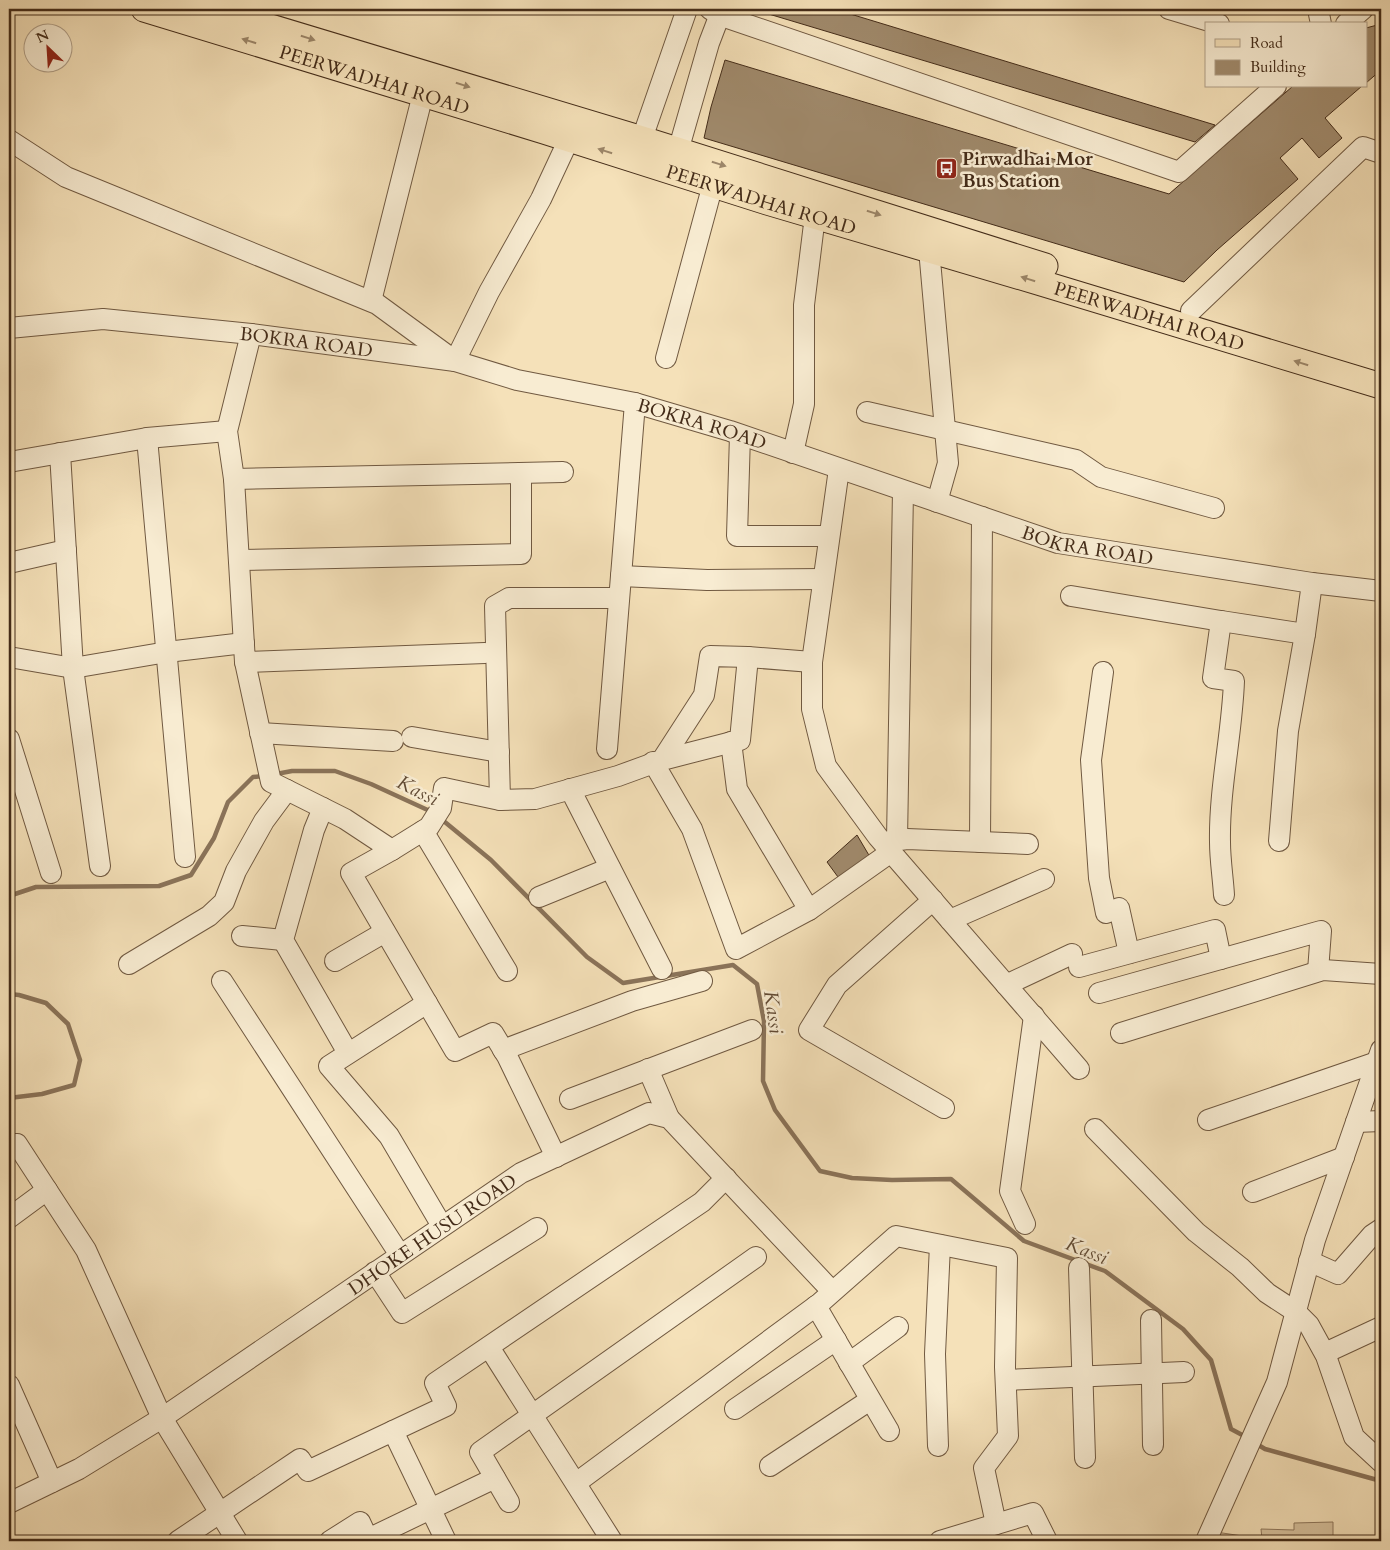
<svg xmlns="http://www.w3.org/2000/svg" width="1390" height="1550" viewBox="0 0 1390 1550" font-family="Cardo,serif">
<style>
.green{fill:#d7c29e;stroke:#8e775c}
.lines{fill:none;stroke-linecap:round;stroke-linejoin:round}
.stream{stroke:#8a7359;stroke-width:4.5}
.building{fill:#a08a6c;stroke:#442c19}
.minor-casing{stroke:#705941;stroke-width:22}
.major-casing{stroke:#442c19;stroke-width:27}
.minor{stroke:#f8ecd2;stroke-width:20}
.major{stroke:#f5e1b9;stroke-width:25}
.oneway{fill:#9c8669}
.labels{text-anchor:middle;stroke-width:5;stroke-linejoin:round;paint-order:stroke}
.street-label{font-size:19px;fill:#442c19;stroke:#f8ecd2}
.poi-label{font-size:19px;font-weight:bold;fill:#442c19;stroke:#f8ecd2;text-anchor:start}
.water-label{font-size:20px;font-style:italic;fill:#614a34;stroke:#f8ecd2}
</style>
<rect width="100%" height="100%" fill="#f5e1b9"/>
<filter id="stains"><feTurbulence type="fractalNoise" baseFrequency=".004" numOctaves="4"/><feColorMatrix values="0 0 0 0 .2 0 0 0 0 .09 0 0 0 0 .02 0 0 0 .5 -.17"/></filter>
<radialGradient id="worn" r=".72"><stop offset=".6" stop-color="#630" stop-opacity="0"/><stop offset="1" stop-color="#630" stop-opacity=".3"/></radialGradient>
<path class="green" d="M1333,1522V1541H1212L1216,1532L1262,1539L1261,1529L1294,1530V1523Z"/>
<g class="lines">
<path class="stream" d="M276,774L292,771H335L371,784L432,812
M440,818L491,860L587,957L623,983L733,965L757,984L764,1021L763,1081L775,1110L820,1171L852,1178L892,1180L951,1179L1024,1241L1105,1271L1183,1329L1211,1360L1231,1429L1246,1437
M9,896L36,887L159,886L191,875L214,838L228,802L253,777L263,776
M9,994L19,995L46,1003L68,1024L80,1060L74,1085L42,1094L9,1098
M1255,1443L1265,1449L1381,1481"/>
</g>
<path class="building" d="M752,9H834L1215,125L1195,142Z
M1381,24V70L1366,83V28Z
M725,60L1169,194L1293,86H1362L1325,118L1342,138L1319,158L1302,138L1280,158L1298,179L1217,250L1184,282L704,138L711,107Z
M857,835L870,857L838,877L827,862Z"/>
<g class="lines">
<defs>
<g id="minor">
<path d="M710,9L719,15L1179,172L1276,86"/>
<path d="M1169,9L1219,24"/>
<path d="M1318,9L1321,24"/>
<path d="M1346,24L1363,9"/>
<path d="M9,140L66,177L377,304L455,361L489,292L541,199L569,139"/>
<path d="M637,153L687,9"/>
<path d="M674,165L709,43L722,9"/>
<path d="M929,249L948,463L937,502"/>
<path d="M371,301L423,94"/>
<path d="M1191,311L1363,147L1381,153"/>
<path id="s1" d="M9,328L103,319L251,334L455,361L517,380L635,403L730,431L1058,543L1312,583L1381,591"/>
<path d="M251,334L227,431L234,479L245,662L271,782L345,819L392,850L351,873L455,1051L493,1033L507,1056L556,1157"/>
<path d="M666,358L713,184"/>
<path d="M867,412L1076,460L1101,477L1214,508"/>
<path d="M740,435L737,536H829"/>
<path d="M147,438L185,857"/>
<path d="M60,453L73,668L100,866"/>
<path d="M793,453L804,404V305L815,216"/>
<path d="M9,462L147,438L227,431"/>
<path d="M839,469L812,662V709L826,766L878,837L1079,1069"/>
<path d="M234,479L563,472"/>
<path d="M239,560L521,554V473"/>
<path d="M9,563L66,550"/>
<path d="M621,576L707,580L823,579"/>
<path d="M1071,596L1221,621L1213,678L1234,681C1232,735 1219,788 1220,842C1220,860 1223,878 1224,895"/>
<path d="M1221,621L1305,634"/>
<path d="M9,657L73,668L167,652L244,643"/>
<path d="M245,662L485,653"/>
<path d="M1103,672L1091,760L1099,878L1106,913L1119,908L1129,953"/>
<path d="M260,733L393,741"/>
<path d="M412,737L499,752"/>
<path d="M9,739L51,873"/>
<path d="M731,742L737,789L809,910L891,852"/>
<path d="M607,749L635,403"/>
<path d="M662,760L740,740L748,657"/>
<path d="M653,762L692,829L736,949L809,910"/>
<path d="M570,789L662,969"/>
<path d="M500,800L495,606L509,598H619"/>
<path d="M323,808L314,830L283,940L348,1053"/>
<path d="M423,831L507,971"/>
<path d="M897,840L903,491"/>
<path d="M1279,841L1288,731L1305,634L1312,583"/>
<path d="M885,842L907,839L1028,844"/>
<path d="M980,842L982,517"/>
<path d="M392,850L429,827L441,808L444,788L500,800L535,799L618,776L662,760L704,695L710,656L748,657L812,662"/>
<path d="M539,897L610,868"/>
<path d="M933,900L837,985L809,1030L944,1108"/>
<path d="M950,920L1044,879"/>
<path d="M242,936L283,940"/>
<path d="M335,961L385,932"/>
<path d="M129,964L209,916L224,902L236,871L264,821L287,790"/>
<path d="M1079,967L1215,930L1221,959"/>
<path d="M222,981L400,1255"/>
<path d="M1006,985L1072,954"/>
<path d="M1099,993L1321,931L1318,971"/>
<path d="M427,1003L329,1066L389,1136L442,1226"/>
<path d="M1121,1033L1323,970L1381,974"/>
<path d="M503,1050L632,1001L702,981"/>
<path d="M648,1069L669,1118"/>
<path d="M570,1099L752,1030"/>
<path d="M1208,1120L1377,1062"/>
<path d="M1356,1122L1381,1121"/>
<path d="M1095,1129L1196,1232L1240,1267L1267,1293L1296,1312L1309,1325L1326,1356L1354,1437L1381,1462"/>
<path d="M9,1145L17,1144L86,1250L162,1418L237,1541"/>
<path d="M1253,1192L1344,1157"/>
<path d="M9,1218L47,1190"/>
<path d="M1025,1224L1010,1191L1034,1016"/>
<path d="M1309,1261L1338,1274L1372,1235L1381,1229"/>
<path d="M1079,1268L1085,1458"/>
<path d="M375,1272L402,1313L537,1228"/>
<path d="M816,1306L889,1431"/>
<path d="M1151,1320L1153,1445"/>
<path d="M489,1347L612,1541"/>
<path d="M1325,1353L1381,1327"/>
<path d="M849,1363L898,1327"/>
<path d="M1006,1380L1184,1372"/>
<path d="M9,1385L52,1482"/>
<path d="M735,1409L836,1340"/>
<path d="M393,1431L446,1541"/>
<path d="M938,1446L935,1354L940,1245"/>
<path d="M770,1466L870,1400"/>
<path d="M576,1483L820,1303L896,1236L1007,1258L1005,1367L1008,1436L984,1468L996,1524"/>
<path d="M509,1502L480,1452L756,1257"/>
<path id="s2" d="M9,1503L79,1469L162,1418L521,1173L649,1113L669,1118L828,1287"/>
<path d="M178,1541L300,1459L308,1471L446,1406L435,1383L702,1202L726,1178"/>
<path d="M330,1541L360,1522L368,1539L495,1478"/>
<path d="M940,1541L1033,1513L1047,1541"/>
<path d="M1206,1541L1277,1382L1315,1240L1381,1050"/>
</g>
<g id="major">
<path id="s3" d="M144,9L544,131L767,202L1038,282L1381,386"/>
<path d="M211,9L642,139L1045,266"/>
</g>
</defs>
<use href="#minor" class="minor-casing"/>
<use href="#major" class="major-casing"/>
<use href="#minor" class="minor"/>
<use href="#major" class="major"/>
</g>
<defs><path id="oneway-solid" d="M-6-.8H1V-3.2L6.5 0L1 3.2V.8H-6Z" transform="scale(1.25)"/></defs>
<g class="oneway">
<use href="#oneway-solid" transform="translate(308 38) rotate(17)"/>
<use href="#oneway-solid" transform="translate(249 41) rotate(-163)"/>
<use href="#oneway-solid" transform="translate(463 85) rotate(17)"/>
<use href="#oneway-solid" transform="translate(605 151) rotate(-162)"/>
<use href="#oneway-solid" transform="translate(719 164) rotate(17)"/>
<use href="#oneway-solid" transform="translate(874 213) rotate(17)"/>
<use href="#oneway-solid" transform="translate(1028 279) rotate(-163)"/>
<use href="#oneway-solid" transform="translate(1301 363) rotate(-163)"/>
</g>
<defs>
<symbol id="bus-square" viewBox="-11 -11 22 22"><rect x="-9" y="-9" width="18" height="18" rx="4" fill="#8f2418" stroke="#f8ecd2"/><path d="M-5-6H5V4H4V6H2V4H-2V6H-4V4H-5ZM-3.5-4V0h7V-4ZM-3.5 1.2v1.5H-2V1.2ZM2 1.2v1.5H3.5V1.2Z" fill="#fff"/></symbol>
</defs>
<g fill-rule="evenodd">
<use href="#bus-square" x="934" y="156" width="25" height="25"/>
</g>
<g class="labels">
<g class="street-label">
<text dy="7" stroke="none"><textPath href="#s3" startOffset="241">PEERWADHAI ROAD</textPath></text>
<text dy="7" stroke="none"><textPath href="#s3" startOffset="646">PEERWADHAI ROAD</textPath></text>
<text dy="7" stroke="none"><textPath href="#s3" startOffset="1051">PEERWADHAI ROAD</textPath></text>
<text dy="7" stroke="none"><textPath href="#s1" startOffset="299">BOKRA ROAD</textPath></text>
<text dy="7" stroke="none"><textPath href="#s1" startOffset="704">BOKRA ROAD</textPath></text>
<text dy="7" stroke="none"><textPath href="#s1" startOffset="1109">BOKRA ROAD</textPath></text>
<text dy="7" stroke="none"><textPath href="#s2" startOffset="502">DHOKE HUSU ROAD</textPath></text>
</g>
<g class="poi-label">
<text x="962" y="165">Pirwadhai Mor<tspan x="962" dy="22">Bus Station</tspan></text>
</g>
<g class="water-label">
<text transform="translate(418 790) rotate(27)" y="7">Kassi</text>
<text transform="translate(774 1012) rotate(82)" y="7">Kassi</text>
<text transform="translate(1087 1250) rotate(22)" y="7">Kassi</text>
</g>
</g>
<rect width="1390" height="1550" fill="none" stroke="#f5e1b9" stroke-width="30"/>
<rect x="10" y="10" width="1370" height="1530" fill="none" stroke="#442c19" stroke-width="2.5"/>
<rect x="15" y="15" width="1360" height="1520" fill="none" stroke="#442c19"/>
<rect x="1205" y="22" width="162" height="65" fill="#f8ecd2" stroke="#b09f88"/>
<rect x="1215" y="39" width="25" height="8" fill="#f5e1b9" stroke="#b09f88"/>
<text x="1250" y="48" font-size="15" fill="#442c19">Road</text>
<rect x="1215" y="60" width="25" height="15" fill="#a08a6c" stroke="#b09f88"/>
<text x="1250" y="72" font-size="15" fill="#442c19">Building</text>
<g transform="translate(48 48) rotate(335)"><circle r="24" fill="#f8ecd2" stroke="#b09f88"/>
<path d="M0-4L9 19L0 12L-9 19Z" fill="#8f2418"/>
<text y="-8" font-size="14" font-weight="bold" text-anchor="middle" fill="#442c19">N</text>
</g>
<rect width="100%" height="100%" filter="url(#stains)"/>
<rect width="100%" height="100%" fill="url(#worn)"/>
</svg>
